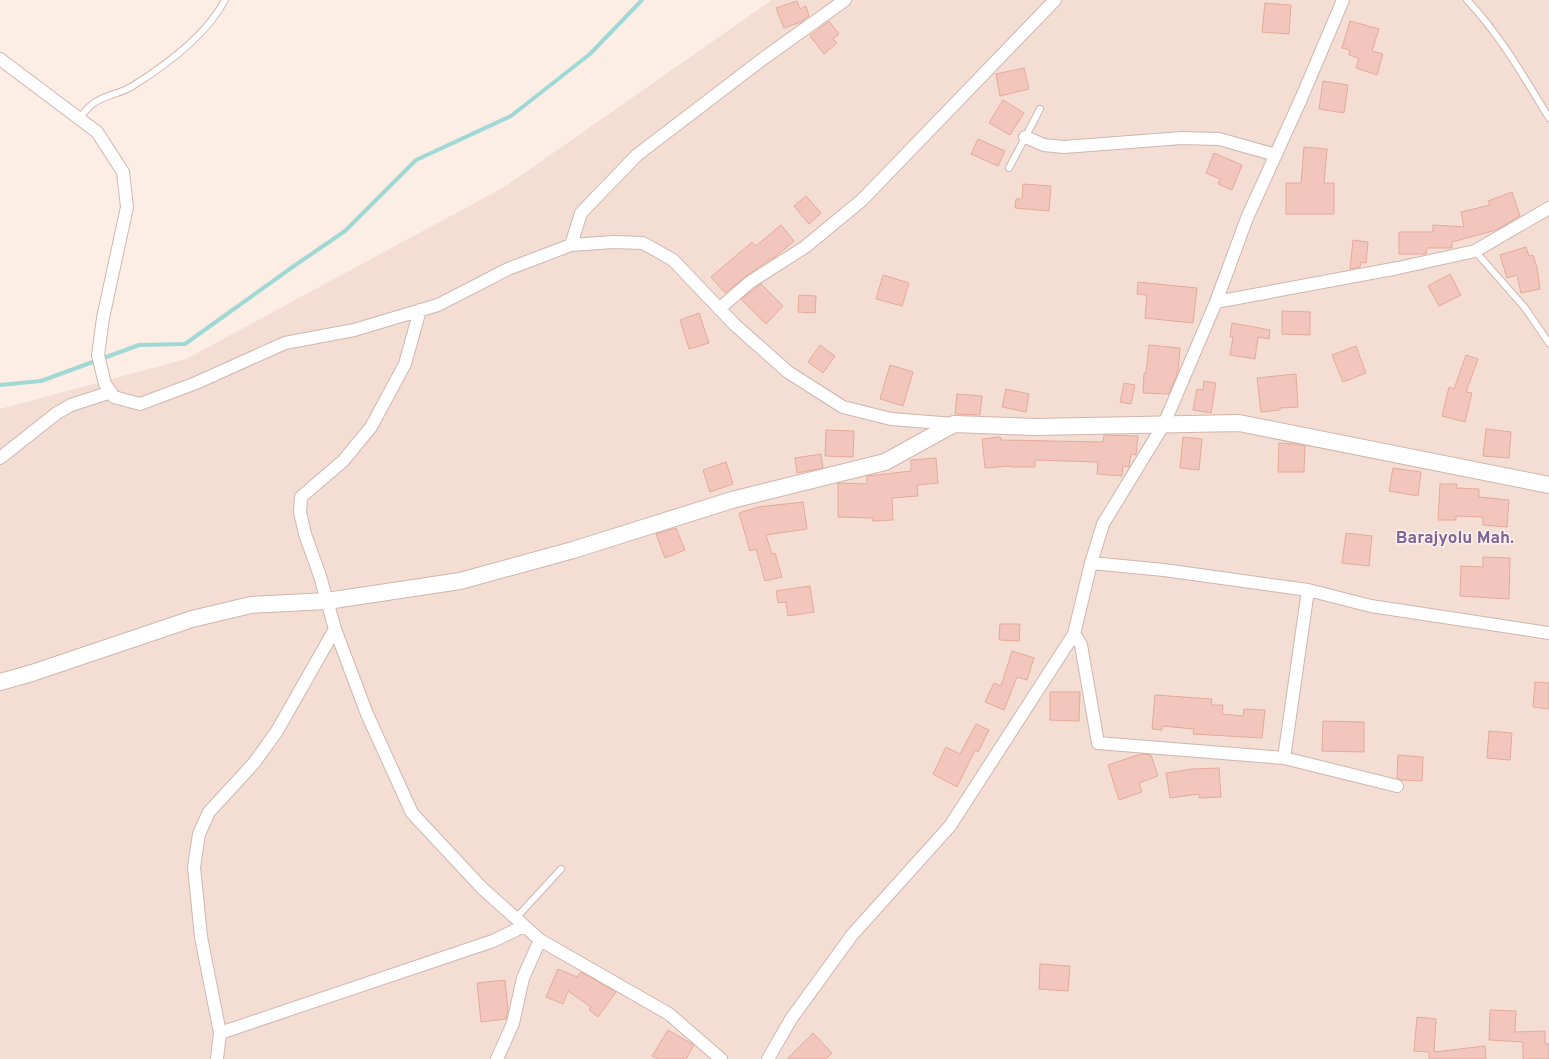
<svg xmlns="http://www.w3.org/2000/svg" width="1549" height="1059" viewBox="0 0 1549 1059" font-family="Overpass,sans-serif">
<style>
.residential{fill:#f4ded3}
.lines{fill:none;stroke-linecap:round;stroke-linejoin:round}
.stream{stroke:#9fd8d5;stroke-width:4}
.building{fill:#f2c6bc;stroke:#e5a99c}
.lane-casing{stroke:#d0b6ae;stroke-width:8}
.street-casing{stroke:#d0b6ae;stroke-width:14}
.secondary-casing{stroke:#d3b4ab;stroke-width:18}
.lane{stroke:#fff;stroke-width:6}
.street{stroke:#fff;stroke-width:12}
.secondary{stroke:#fff;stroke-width:16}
.labels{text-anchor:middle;stroke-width:3;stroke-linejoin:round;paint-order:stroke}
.district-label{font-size:17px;font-weight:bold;fill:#7d6599;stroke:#fff3eb}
</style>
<rect width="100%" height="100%" fill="#fceee4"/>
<path class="residential" d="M772,0H1549V1059H0V409L186,359L506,186Z"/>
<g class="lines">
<path class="stream" d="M0,385L41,381L139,345L185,344L294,266L345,231L416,160L511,116L590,54L642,0"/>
</g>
<path class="building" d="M797,1L800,9L806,6L809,16L801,22L784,28L776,8Z
M1265,3L1291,5L1289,34L1262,32Z
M829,21L839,34L833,39L837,43L824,54L810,36Z
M1350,21L1379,29L1372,51L1383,54L1377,75L1356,68L1359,58L1349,55L1350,50L1342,48Z
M1024,68L1029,89L1000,96L996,74Z
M1323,81L1348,85L1344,113L1319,109Z
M1003,100L1024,113L1010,135L989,123Z
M978,139L1005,151L998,166L971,154Z
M1304,147L1327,149L1324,183H1334V214H1286V183H1301Z
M1214,153L1242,165L1232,190L1218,184L1220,179L1206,173Z
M1023,184L1051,186L1049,211L1015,208L1016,199H1022Z
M1512,192L1520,216L1496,230L1452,242V248H1427L1426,254H1399V232H1433V225L1464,227L1461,212L1490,205L1488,201Z
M806,196L821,213L809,224L794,206Z
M781,225L794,241L775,257L772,259V258L746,276L725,293L711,277L752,242L756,246Z
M1353,240L1368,242L1366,263L1361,262L1360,267L1350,269Z
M1526,247L1529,256L1533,255L1537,268L1540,289L1521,293L1517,275L1507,278L1500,255Z
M1450,274L1461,295L1439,306L1428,286Z
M883,275L909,283L902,306L876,299Z
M1138,282L1197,288L1193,323L1145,318L1147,295L1137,294Z
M761,284L783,306L766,324L741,299Z
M799,295L816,296L815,313L798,312Z
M1282,311L1310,312V335L1282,334Z
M699,313L709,343L689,349L680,320Z
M1232,323L1270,330L1269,339L1258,337L1255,359L1230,355L1233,337H1230Z
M820,345L835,356L823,373L808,362Z
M1149,345L1180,348L1178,371H1177V375L1169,394L1143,393L1144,373H1146Z
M1356,346L1366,373L1343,382L1332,355Z
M1466,355L1478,359L1466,392L1472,393L1465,422L1442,416L1449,387L1454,389Z
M890,365L913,372L903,406L880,399Z
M1296,374L1298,407L1280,408V410L1261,412L1257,378Z
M1204,381L1216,383L1211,413L1193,410L1197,389L1203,390Z
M1124,383L1135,385L1131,404L1120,402Z
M1006,389L1029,394L1026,412L1002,407Z
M957,394L982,396L980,415L955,414Z
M1486,429L1511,432L1509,458L1483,456Z
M826,430L854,431L853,457L825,456Z
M1104,435L1138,436L1136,455L1131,454L1129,467L1123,466L1122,476L1097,474L1098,462L1035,460V467H1011V466L985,468L982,439L1000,437L1001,440L1103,442Z
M1183,437L1202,439L1199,470L1180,468Z
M1279,443L1294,444L1305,446L1304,472H1278Z
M821,454L823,468L797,473L795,458Z
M936,458L938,483L917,485L918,496L892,498L893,520L873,521V518L838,517V483L867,484V476L911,471V460Z
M726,462L733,484L710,492L703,470Z
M1393,468L1421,472L1418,496L1389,491Z
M1440,484H1457L1456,488L1479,489V497L1509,500L1507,527L1483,525V517L1456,516V520H1438Z
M803,502L807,529L766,535L772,554L775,553L782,577L765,581L756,549L750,551L739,513L758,507Z
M676,528L685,550L665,558L656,534Z
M1346,533L1372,536L1369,566L1342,563Z
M1483,557L1510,558L1509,599L1460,596L1461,566L1483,567Z
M810,586L814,612L788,616L786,602L778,603L776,591Z
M1000,624H1020L1019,641L999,640Z
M1012,651L1034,658L1027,680L1017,677L1004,710L985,702L994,683L1001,686Z
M1535,682L1549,683V709L1533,707Z
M1050,692H1080L1079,721L1050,720Z
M1155,695L1212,699L1211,705H1223L1222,714L1243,716L1244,709L1265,710L1262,738L1193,734L1194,729L1162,726V730L1152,729Z
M1323,721L1364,722V752L1322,751Z
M976,724L989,730L978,752L975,750L957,787L933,774L946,747L960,754Z
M1489,731L1512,733L1510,760L1487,758Z
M1141,754L1151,755L1158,776L1139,783L1142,792L1119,800L1108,765Z
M1398,755L1423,757L1422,781L1401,780L1397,778Z
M1219,768L1221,797L1199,798V794L1170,798L1166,773L1193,769Z
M1040,964L1070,966L1068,991L1039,989Z
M558,969L577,977L581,972L616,992L598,1017L589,1010L591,1007L568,991L563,1004L546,997Z
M505,980L508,1010L506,1019L481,1022L477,983Z
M1490,1010L1516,1011L1515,1032L1545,1031V1044H1549V1059H1523V1042L1489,1040Z
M1417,1017L1436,1019L1434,1052L1485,1046L1486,1059H1429V1052L1414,1051Z
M668,1030L694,1045L686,1059H658L652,1056Z
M813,1033L832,1053L826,1059H787Z"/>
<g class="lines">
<defs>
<path id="lane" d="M1467,0C1500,35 1524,77 1549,118
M79,118C84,113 88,107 94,103C105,95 119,94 131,87C165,66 206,36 225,0
M1009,168L1040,109
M1475,251L1525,308L1549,343
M516,918L561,869"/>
<path id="street" d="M0,59L97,132L123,172L127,207L103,318L98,355L105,384L114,397L140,404L196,383L285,343L354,330L438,305L508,269L571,245L614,242L643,243L673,260L734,324L788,372L843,407L891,419L954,424
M1025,137L1044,145L1064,147L1182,138L1219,139L1276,155
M571,245L581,213L637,155L764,58L845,0
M1216,302L1398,268L1475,251L1549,208
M719,309L750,282L805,247L862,200L1055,0
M420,310L405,364L371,427L343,461L301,497L300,512L305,534L320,576L335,629L367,714L412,813L482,888L540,940L669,1014L721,1059
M0,458L57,413L71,405L111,392
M1091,563L1164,570L1308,590L1371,606L1549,633
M1074,634L1077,638L1081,645L1098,743L1284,758L1397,786
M1284,758L1308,590
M220,1033L493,941L524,926
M217,1059L220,1033L201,937L194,867L199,834L209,812L254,763L277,731L335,629
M497,1059L513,1023L523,978L540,940
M768,1059L791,1019L852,935L950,826L1074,634L1091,563L1103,524L1164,424L1216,302L1247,218L1301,99L1343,0"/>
<path id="secondary" d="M0,682L32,673L192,619L251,605L327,601L460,581L573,550L732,500L885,462L954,424L1035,427L1239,423L1549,485"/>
</defs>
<use href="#lane" class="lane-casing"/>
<use href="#street" class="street-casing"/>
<use href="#secondary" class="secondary-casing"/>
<use href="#lane" class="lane"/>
<use href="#street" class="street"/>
<use href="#secondary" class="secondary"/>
</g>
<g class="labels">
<g class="district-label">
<text x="1455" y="543">Barajyolu Mah.</text>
</g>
</g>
</svg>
